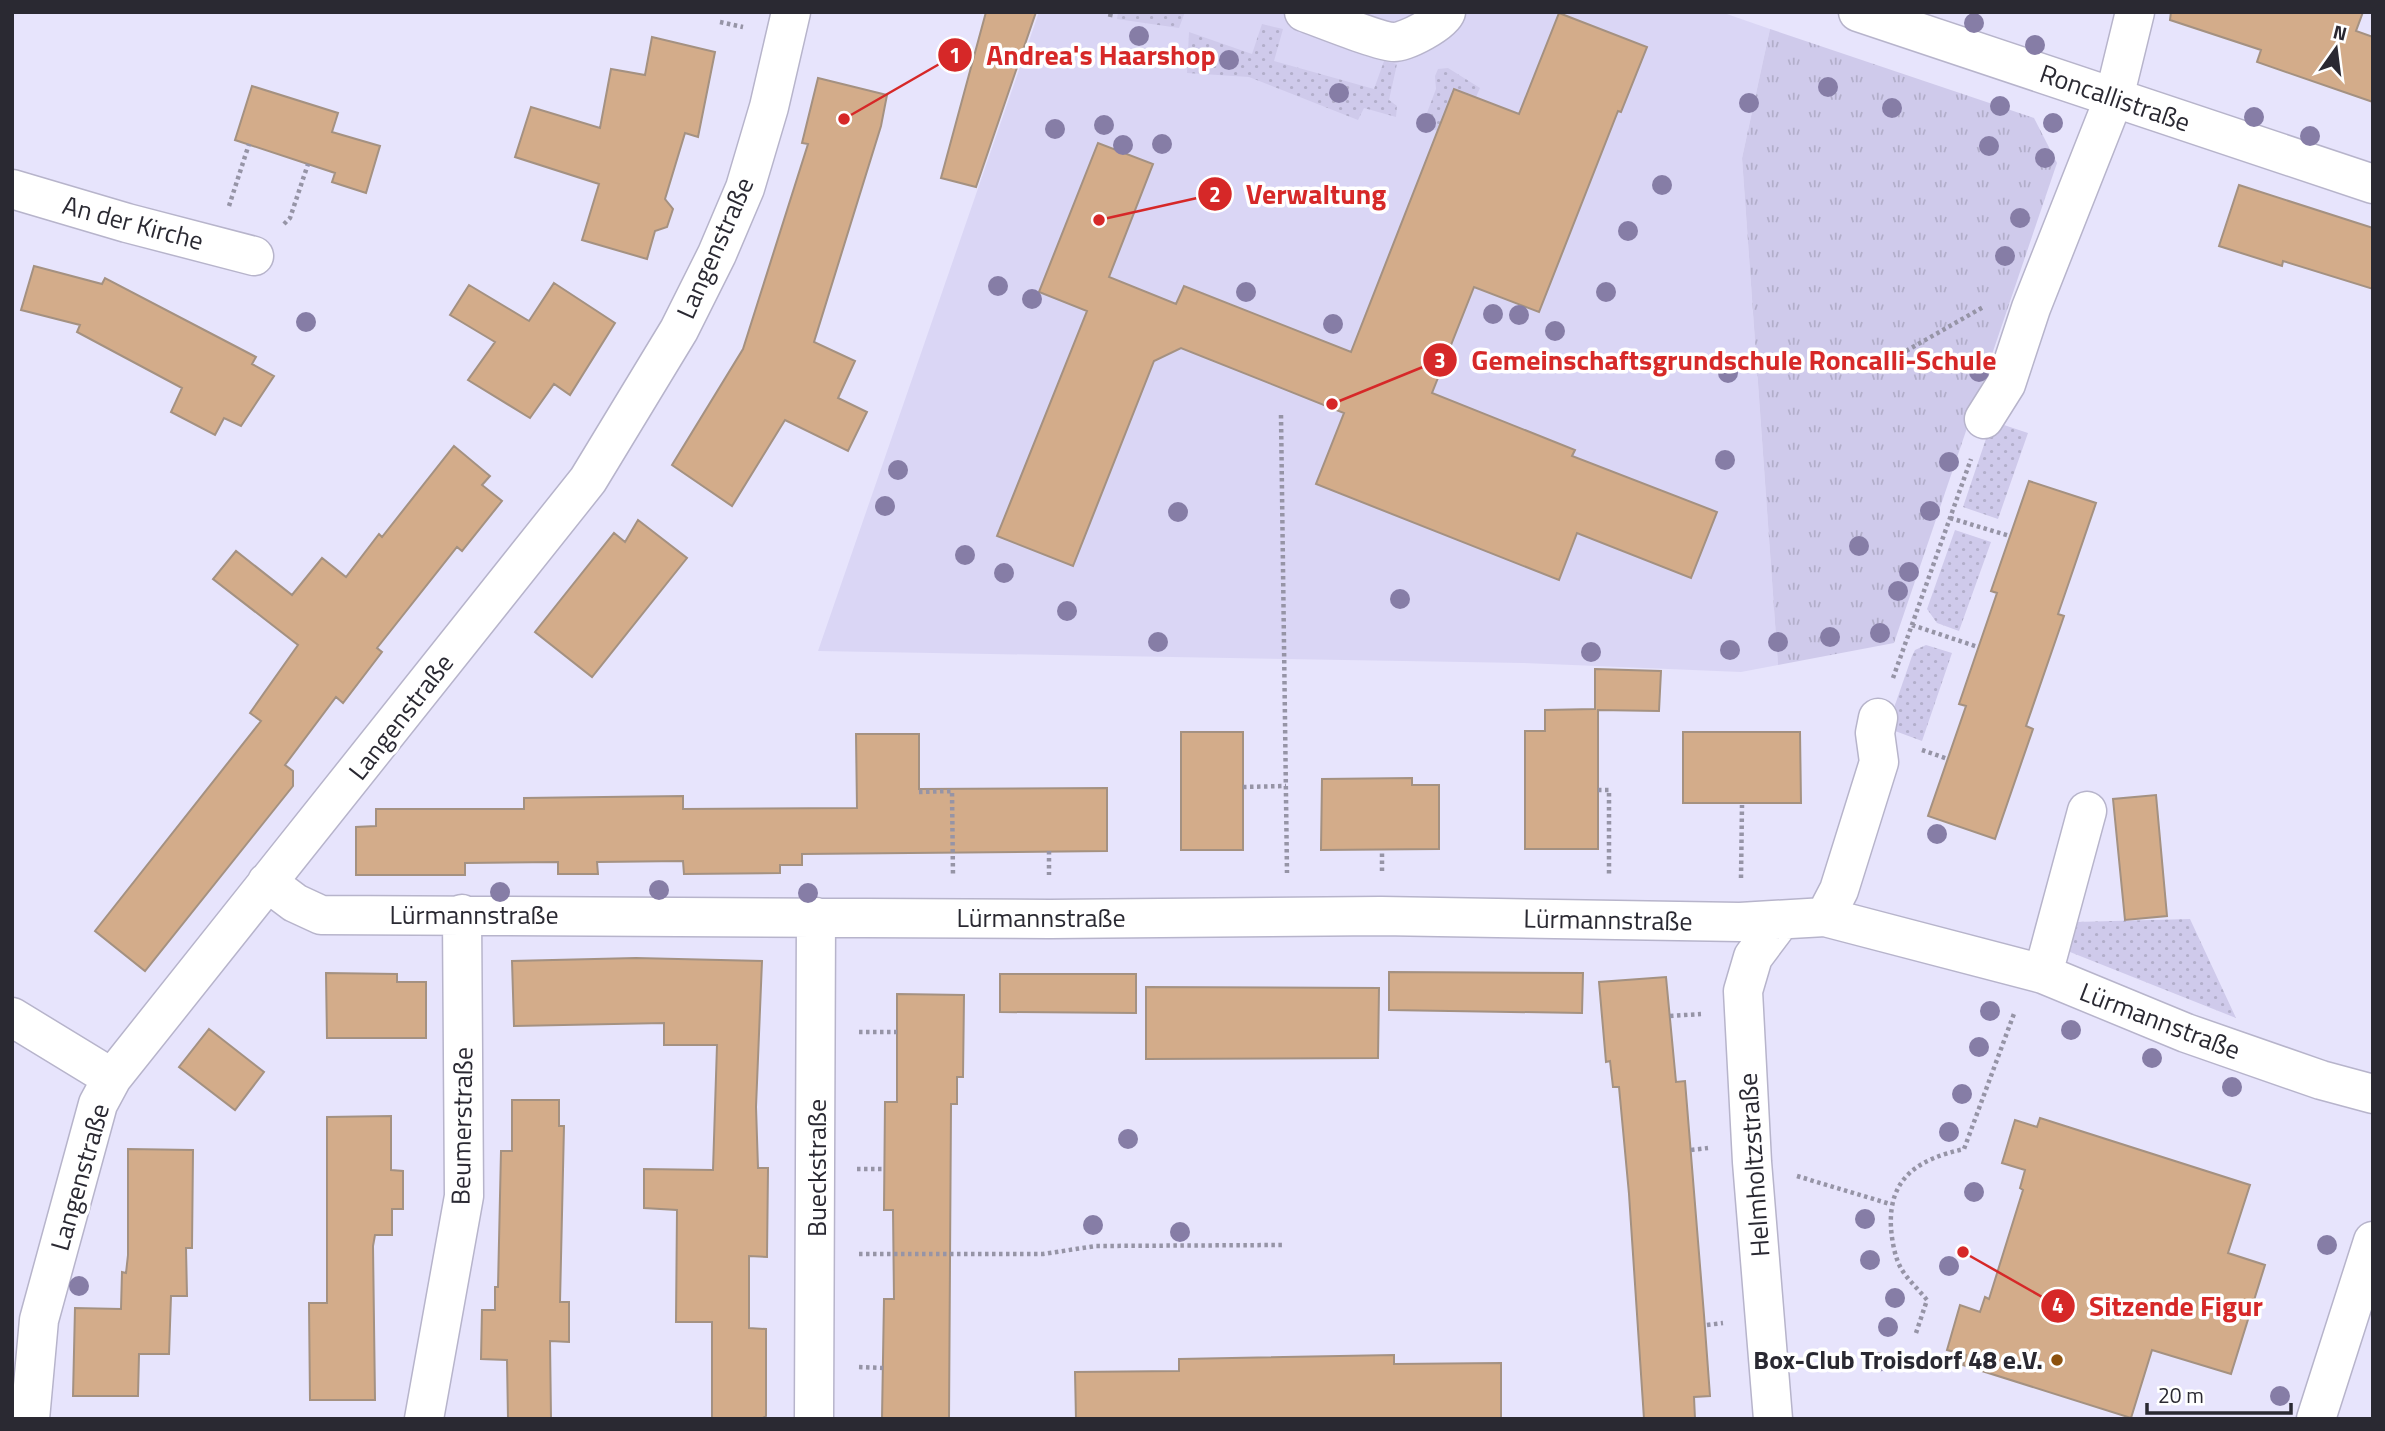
<svg xmlns="http://www.w3.org/2000/svg" width="2385" height="1431" viewBox="0 0 2385 1431" font-family="'Titillium Web',sans-serif">
<style>
.built{fill:#dad6f5}
.grass{fill:url(#grass-dots)}
.park{fill:url(#park-tufts)}
.building{fill:#d3ac8a;stroke:#a49181;stroke-width:2}
.lines{fill:none;stroke-linecap:round;stroke-linejoin:round}
.minor-casing{stroke:#b7b4cb;stroke-width:41}
.path{stroke:#9694a6;stroke-width:4.5;stroke-dasharray:3.5 3.5;stroke-linecap:butt}
.minor{stroke:#fff;stroke-width:38}
.tree{fill:#867da6}
.poi-dot{fill:#8c510e;stroke:#fff;stroke-width:2.5}
.labels{text-anchor:middle;stroke-width:7;stroke-linejoin:round;paint-order:stroke}
.street-label{font-size:26px;fill:#2a2932;stroke:#fff}
.poi-label{font-size:26px;font-weight:bold;fill:#2a2932;stroke:#fff;text-anchor:end}
.leader{fill:none;stroke:#d62828;stroke-width:2.5}
.callout-dot{fill:#d62828;stroke:#fff;stroke-width:2.5}
.mark-label{font-size:21px;text-anchor:middle;font-weight:bold;fill:#fff}
.callout-label{font-size:28px;text-anchor:middle;font-weight:bold;fill:#d62828;stroke:#fff;stroke-width:7;stroke-linejoin:round;paint-order:stroke}
</style>
<defs>
<pattern id="grass-dots" width="8" height="8" patternUnits="userSpaceOnUse" patternTransform="scale(1.75)"><rect width="8" height="8" fill="#cfcaeb"/><path d="M2 2h.1M6 6h.1" fill="none" stroke="#b2aeca" stroke-width="1.8" stroke-linecap="round"/></pattern>
<pattern id="park-tufts" width="24" height="20" patternUnits="userSpaceOnUse" patternTransform="scale(1.75)"><rect width="24" height="20" fill="#cfcaeb"/><path d="M3 7l-1-3M5 7V3M7 7l1-3M15 17l-1-3M17 17v-4M19 17l1-3" fill="none" stroke="#b2aeca"/></pattern>
</defs>
<rect width="100%" height="100%" fill="#e7e4fc"/>
<path class="built" d="M1039,12H1721L1770,29L1742,158L1778,665L1741,672L1523,663L818,651Z"/>
<path class="grass" d="M1118,12H1185L1179,28L1117,19Z
M1262,24L1283,29L1274,61L1374,89L1384,61L1397,64L1389,100L1397,106L1396,117L1364,108L1358,120L1249,77L1187,73L1189,32L1252,54Z
M1448,68L1480,88L1476,97L1454,90L1438,131L1422,126L1436,89L1435,76L1438,69Z
M1992,421L2028,433L1998,519L1963,507Z
M1955,530L1991,542L1959,631L1937,623L1927,609Z
M1926,645L1952,653L1922,741L1887,728L1912,656L1915,650Z
M2190,919L2236,1018L2065,950L2075,922Z"/>
<path class="park" d="M1770,29L2034,118L2057,163L1894,643L1778,665L1742,158Z"/>
<path class="building" d="M986,12H1036L976,187L941,178Z
M2171,12H2363L2356,31L2373,37V102L2257,62L2261,50L2170,20Z
M1559,13L1647,47L1621,112L1618,111L1539,312L1474,287L1432,393L1575,450L1572,456L1717,512L1691,578L1577,533L1559,580L1316,484L1344,413L1181,348L1154,361L1073,566L997,536L1087,311L1039,292L1098,143L1153,164L1109,277L1176,304L1184,286L1351,352L1454,89L1519,114Z
M652,37L715,52L698,137L685,133L665,199L673,209L667,227L655,231L647,259L582,240L599,184L515,157L531,107L600,128L611,69L645,75Z
M818,78L887,95L881,126L814,342L855,361L838,398L867,412L848,451L785,420L732,506L672,465L743,349L808,144L802,143Z
M252,86L338,113L332,132L380,146L366,193L332,182L335,173L235,140Z
M2239,185L2373,228V289L2283,261L2282,266L2219,246Z
M34,266L102,284L105,278L256,357L252,364L274,376L241,426L224,418L215,435L171,412L182,388L77,332L80,325L21,310Z
M554,283L615,323L570,395L554,384L530,418L468,380L495,342L450,315L469,285L529,321Z
M454,446L490,476L482,485L502,501L462,551L457,547L377,648L382,652L343,703L336,697L285,765L293,771V786L145,971L95,931L261,721L250,713L298,645L213,579L236,551L292,595L322,558L346,577L379,534L382,537Z
M2029,481L2096,503L2058,614L2064,616L2026,726L2033,729L1995,839L1928,816L1966,706L1959,704L1997,593L1991,591Z
M638,520L687,558L592,677L535,632L614,533L625,542Z
M1595,669L1661,671L1659,711L1598,710V849H1525V731H1545V710L1595,709Z
M1181,732H1243V850H1181Z
M1683,732H1800L1801,803H1683Z
M856,734H919V789L1107,788V851L802,854V865H780V873L684,874L683,861L597,862L598,874H558V862L465,863V875H356V827L376,826V809H524V798L683,796V809L857,808Z
M1412,778V785H1439V849L1321,850L1322,779Z
M2156,795L2167,916L2125,920L2113,799Z
M636,958L762,961L756,1107L758,1168H768L767,1257L749,1256V1328L766,1329V1416L761,1419H712V1322H676L677,1210L644,1208V1169L713,1170L717,1045H664V1023L514,1026L512,961Z
M1389,972L1583,973L1582,1013L1389,1010Z
M326,973L397,974V982H426V1038H327Z
M1000,974H1136V1013L1000,1012Z
M1666,977L1676,1082L1685,1081L1704,1315L1710,1396L1694,1397L1695,1419H1644L1629,1194L1619,1087H1613L1610,1061L1606,1062L1599,982Z
M1146,987L1379,988L1378,1058L1146,1059Z
M897,994L964,995L963,1077H957V1104H951L949,1419H882L884,1299H894L893,1210H884L885,1102H897Z
M209,1029L264,1072L235,1110L179,1067Z
M512,1100H559V1126H564L560,1302H569V1342L550,1341L551,1419H508L507,1360L481,1359L482,1310H495V1287H498L501,1151H512Z
M391,1116V1170L403,1171V1209H392V1235H375L373,1246L375,1400H310L309,1303H327V1117Z
M2040,1118L2250,1185L2228,1253L2265,1265L2231,1374L2152,1350L2131,1418L1963,1365L1966,1355L1947,1350L1960,1305L1980,1312L1985,1297L1989,1299L2023,1190L2020,1188L2025,1170L2002,1163L2015,1120L2037,1127Z
M128,1149L193,1150L192,1248H186L187,1296H171L169,1354H139L138,1396H73L75,1308L121,1309L122,1272L126,1273L128,1255Z
M1394,1355V1364L1501,1363V1419H1076L1075,1372L1179,1371V1359Z"/>
<g class="lines">
<defs>
<path id="minor" d="M1304,12C1321,18 1380,42 1394,42C1406,42 1442,23 1446,12
M1858,12L2373,184
M12,189L127,223L254,256
M1984,419L2006,384L2031,308L2114,98L2135,12
M267,882L295,903L321,915L1050,919L1381,916L1740,922L1825,917L2043,974L2186,1033L2321,1080L2373,1094
M1825,917L1839,890L1879,762L1875,733L1878,718
M2043,974L2087,811
M12,1017L112,1078
M30,1419L39,1320L98,1104L112,1078L588,480L679,330L717,254L745,188L769,107L791,12
M424,1419L464,1196L462,914
M814,1419L816,917
M1773,1419L1752,1162L1743,991L1753,957L1780,921
M2316,1419L2373,1241"/>
</defs>
<use href="#minor" class="minor-casing"/>
<path class="path" d="M1110,17L1111,12
M720,22L743,27
M229,206L249,144
M284,224L290,218L308,164
M1906,351L1985,306
M1281,415L1287,873
M1950,518L2010,536
M1912,625L1978,647
M1893,678L1971,459
M1922,750L1948,759
M1243,787L1286,786
M1598,790H1609V876
M919,792L952,791L953,876
M1049,851V875
M1382,871V851
M1741,878L1742,805
M1670,1016L1701,1014
M859,1032H897
M1691,1150L1708,1148
M857,1169H884
M1797,1176L1890,1204
M859,1254H1043L1096,1246L1283,1245
M1707,1325L1723,1323
M1916,1333L1927,1300C1919,1290 1909,1281 1902,1270C1895,1259 1892,1241 1891,1228C1888,1177 1919,1159 1964,1149L2015,1011
M859,1367L883,1368"/>
<use href="#minor" class="minor"/>
</g>
<g class="tree">
<circle cx="1974" cy="23" r="10"/>
<circle cx="1139" cy="36" r="10"/>
<circle cx="2035" cy="45" r="10"/>
<circle cx="1229" cy="60" r="10"/>
<circle cx="1828" cy="87" r="10"/>
<circle cx="1339" cy="93" r="10"/>
<circle cx="1749" cy="103" r="10"/>
<circle cx="2000" cy="106" r="10"/>
<circle cx="1892" cy="108" r="10"/>
<circle cx="2254" cy="117" r="10"/>
<circle cx="1426" cy="123" r="10"/>
<circle cx="2053" cy="123" r="10"/>
<circle cx="1104" cy="125" r="10"/>
<circle cx="1055" cy="129" r="10"/>
<circle cx="2310" cy="136" r="10"/>
<circle cx="1162" cy="144" r="10"/>
<circle cx="1123" cy="145" r="10"/>
<circle cx="1989" cy="146" r="10"/>
<circle cx="2045" cy="158" r="10"/>
<circle cx="1662" cy="185" r="10"/>
<circle cx="2020" cy="218" r="10"/>
<circle cx="1628" cy="231" r="10"/>
<circle cx="2005" cy="256" r="10"/>
<circle cx="998" cy="286" r="10"/>
<circle cx="1246" cy="292" r="10"/>
<circle cx="1606" cy="292" r="10"/>
<circle cx="1032" cy="299" r="10"/>
<circle cx="1493" cy="314" r="10"/>
<circle cx="1519" cy="315" r="10"/>
<circle cx="306" cy="322" r="10"/>
<circle cx="1333" cy="324" r="10"/>
<circle cx="1555" cy="331" r="10"/>
<circle cx="1979" cy="372" r="10"/>
<circle cx="1728" cy="373" r="10"/>
<circle cx="1725" cy="460" r="10"/>
<circle cx="1949" cy="462" r="10"/>
<circle cx="898" cy="470" r="10"/>
<circle cx="885" cy="506" r="10"/>
<circle cx="1930" cy="511" r="10"/>
<circle cx="1178" cy="512" r="10"/>
<circle cx="1859" cy="546" r="10"/>
<circle cx="965" cy="555" r="10"/>
<circle cx="1909" cy="572" r="10"/>
<circle cx="1004" cy="573" r="10"/>
<circle cx="1898" cy="591" r="10"/>
<circle cx="1400" cy="599" r="10"/>
<circle cx="1067" cy="611" r="10"/>
<circle cx="1880" cy="633" r="10"/>
<circle cx="1830" cy="637" r="10"/>
<circle cx="1158" cy="642" r="10"/>
<circle cx="1778" cy="642" r="10"/>
<circle cx="1730" cy="650" r="10"/>
<circle cx="1591" cy="652" r="10"/>
<circle cx="1937" cy="834" r="10"/>
<circle cx="659" cy="890" r="10"/>
<circle cx="500" cy="892" r="10"/>
<circle cx="808" cy="893" r="10"/>
<circle cx="1990" cy="1011" r="10"/>
<circle cx="2071" cy="1030" r="10"/>
<circle cx="1979" cy="1047" r="10"/>
<circle cx="2152" cy="1058" r="10"/>
<circle cx="2232" cy="1087" r="10"/>
<circle cx="1962" cy="1094" r="10"/>
<circle cx="1949" cy="1132" r="10"/>
<circle cx="1128" cy="1139" r="10"/>
<circle cx="1974" cy="1192" r="10"/>
<circle cx="1865" cy="1219" r="10"/>
<circle cx="1093" cy="1225" r="10"/>
<circle cx="1180" cy="1232" r="10"/>
<circle cx="2327" cy="1245" r="10"/>
<circle cx="1870" cy="1260" r="10"/>
<circle cx="1949" cy="1266" r="10"/>
<circle cx="79" cy="1286" r="10"/>
<circle cx="1895" cy="1298" r="10"/>
<circle cx="1888" cy="1327" r="10"/>
<circle cx="1878" cy="1362" r="10"/>
<circle cx="2280" cy="1396" r="10"/>
</g>
<circle class="poi-dot" cx="2057" cy="1360" r="7"/>
<g class="labels">
<g class="street-label">
<text transform="translate(2115 98) rotate(19)" y="9">Roncallistraße</text>
<text transform="translate(133 223) rotate(15)" y="9">An der Kirche</text>
<text transform="translate(715 248) rotate(-66)" y="9">Langenstraße</text>
<text transform="translate(401 717) rotate(-52)" y="9">Langenstraße</text>
<text x="474" y="924">Lürmannstraße</text>
<text x="1041" y="927">Lürmannstraße</text>
<text transform="translate(1608 920) rotate(1)" y="9">Lürmannstraße</text>
<text transform="translate(2160 1021) rotate(21)" y="9">Lürmannstraße</text>
<text transform="translate(462 1126) rotate(-89)" y="9">Beumerstraße</text>
<text transform="translate(1754 1165) rotate(-94)" y="9">Helmholtzstraße</text>
<text transform="translate(817 1168) rotate(-90)" y="9">Bueckstraße</text>
<text transform="translate(80 1177) rotate(-74)" y="9">Langenstraße</text>
</g>
<g class="poi-label">
<text x="2043" y="1369">Box-Club Troisdorf 48 e.V.</text>
</g>
</g>
<path class="leader" d="M844 119L955 55M1099 220L1215 194M1332 404L1440 360M1963 1252L2058 1306"/>
<g class="callout-dot">
<circle cx="844" cy="119" r="7"/>
<circle cx="1099" cy="220" r="7"/>
<circle cx="1332" cy="404" r="7"/>
<circle cx="1963" cy="1252" r="7"/>
<circle cx="955" cy="55" r="18"/>
<circle cx="1215" cy="194" r="18"/>
<circle cx="1440" cy="360" r="18"/>
<circle cx="2058" cy="1306" r="18"/>
</g>
<g class="mark-label">
<text x="955" y="63">1</text>
<text x="1215" y="202">2</text>
<text x="1440" y="368">3</text>
<text x="2058" y="1313">4</text>
</g>
<g class="callout-label">
<text x="1101" y="65">Andrea's Haarshop</text>
<text x="1316" y="204">Verwaltung</text>
<text x="1734" y="370">Gemeinschaftsgrundschule Roncalli-Schule</text>
<text x="2176" y="1316">Sitzende Figur</text>
</g>
<rect width="2385" height="1431" fill="none" stroke="#2a2932" stroke-width="28"/>
<g transform="translate(2336 49) rotate(14)" stroke="#ffffff" stroke-width="5" paint-order="stroke">
<path d="M0-5L12 26L0 18L-12 26Z" fill="#2a2932"/>
<text y="-10" font-size="19" font-weight="bold" text-anchor="middle" fill="#2a2932">N</text>
</g>
<path d="M2147 1403v10h144v-10" fill="none" stroke="#2a2932" stroke-width="3.5"/>
<text x="2158" y="1403" font-size="21" fill="#2a2932" stroke="#ffffff" stroke-width="5" paint-order="stroke">20 m</text>
</svg>
